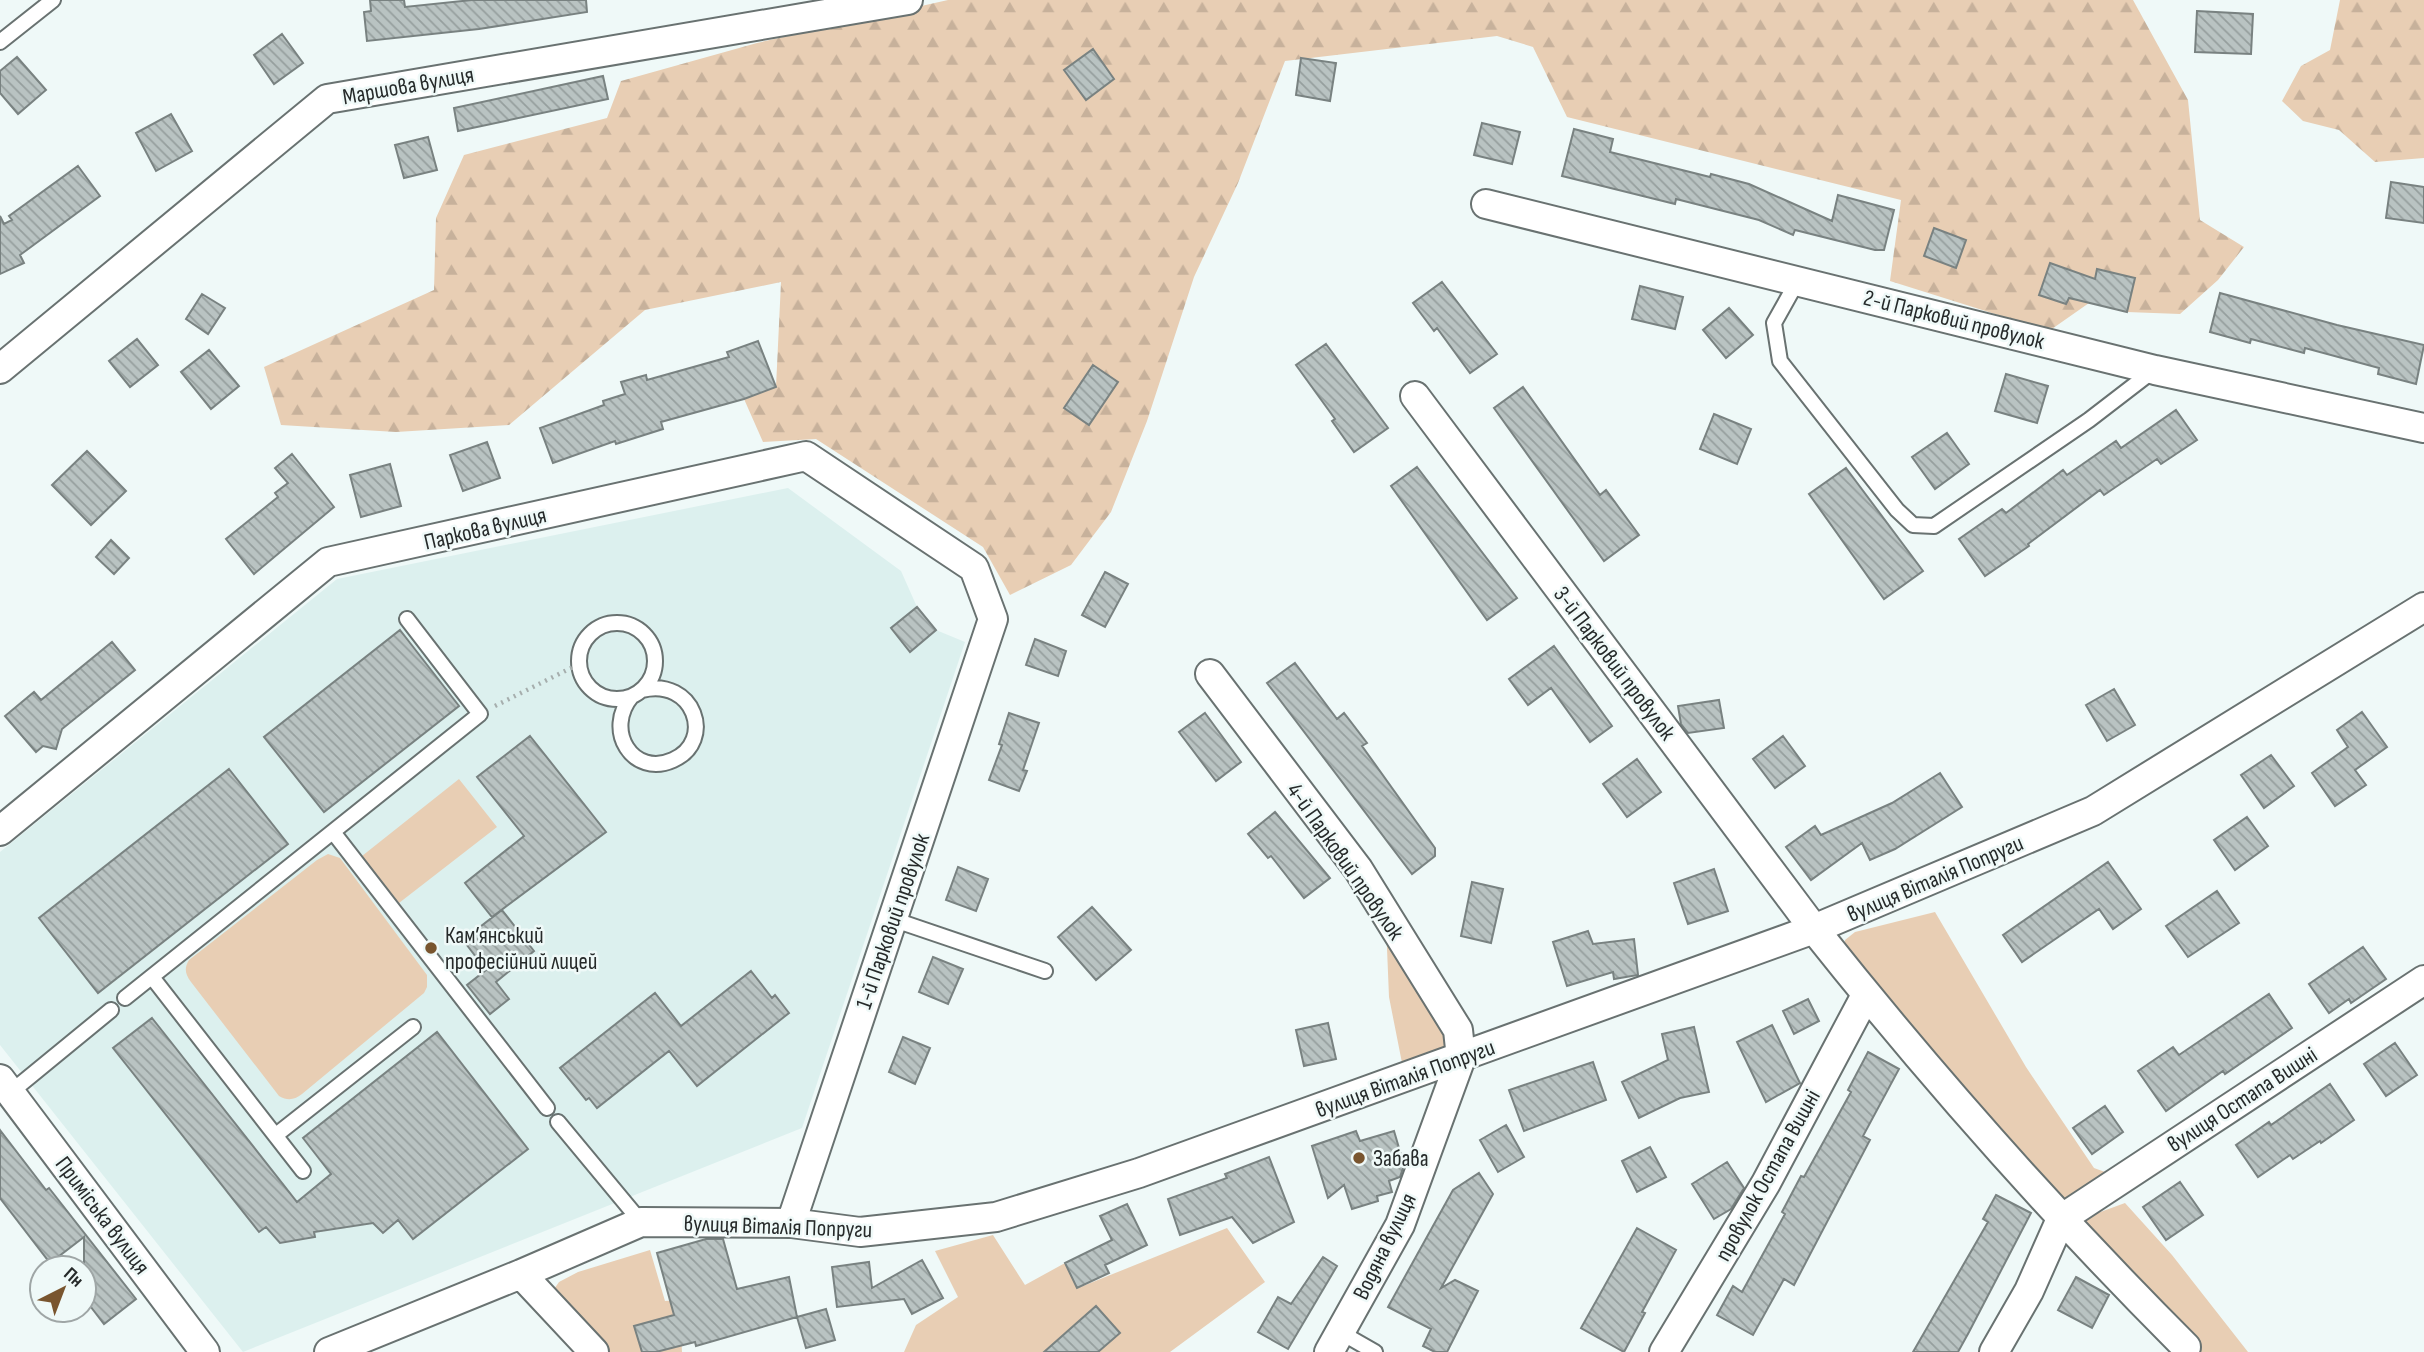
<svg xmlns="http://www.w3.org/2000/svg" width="2424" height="1352" viewBox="0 0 2424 1352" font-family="'Sofia Sans Condensed',sans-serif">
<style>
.built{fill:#dcf0ee}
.green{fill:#e8ceb4}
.forest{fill:url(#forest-firs)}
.building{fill:url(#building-back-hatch);stroke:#798281;stroke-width:2}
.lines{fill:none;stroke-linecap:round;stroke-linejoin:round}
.lane-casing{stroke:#697271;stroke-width:18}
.street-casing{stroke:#697271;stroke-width:32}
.path{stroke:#a6aead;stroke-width:4.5;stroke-dasharray:2 5;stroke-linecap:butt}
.lane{stroke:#fff;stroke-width:14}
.street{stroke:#fff;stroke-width:28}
.poi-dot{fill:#79552f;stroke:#eff9f8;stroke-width:2.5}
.labels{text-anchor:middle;stroke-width:5;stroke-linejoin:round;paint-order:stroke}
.street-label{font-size:23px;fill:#262a2a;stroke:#eff9f8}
.poi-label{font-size:23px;fill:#262a2a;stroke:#eff9f8;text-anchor:start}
</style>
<defs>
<pattern id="forest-firs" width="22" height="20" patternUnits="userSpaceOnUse" patternTransform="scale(1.75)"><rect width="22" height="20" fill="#e8ceb4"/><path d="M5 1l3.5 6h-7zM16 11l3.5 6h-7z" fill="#c7b19b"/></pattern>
<pattern id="building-back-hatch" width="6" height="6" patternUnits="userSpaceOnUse" patternTransform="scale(1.75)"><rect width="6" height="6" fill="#b9c3c2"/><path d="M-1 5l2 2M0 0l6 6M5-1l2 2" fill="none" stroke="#969f9e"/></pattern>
</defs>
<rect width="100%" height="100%" fill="#eff9f8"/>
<path class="built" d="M788,488L901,571L917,607L936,630L965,642L802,1128L243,1352L0,1045V852L337,579Z"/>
<path class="green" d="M459,779L497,827L399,903L362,856Z
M328,854L340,858L427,975V987L424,993L302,1094C294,1100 288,1101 279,1096L191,982C185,974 184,968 189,960L317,860Z
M1935,912L2026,1067L2094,1168L2116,1176L2062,1212L1842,954L1845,940L1855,932Z
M1386,924L1451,1033L1454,1055L1404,1073L1389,997Z
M2125,1203L2172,1255L2248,1352H2198L2073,1222Z
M1227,1228L1265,1282L1170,1352H904L916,1325L958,1297L935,1251L993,1235L1025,1285L1065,1263L1078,1288Z
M650,1250L665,1301L679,1300L682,1352H604L550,1295L559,1282L578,1272Z"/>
<path class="forest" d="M948,0H2133L2188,100L2200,220L2244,247L2218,280L2180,314L2127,312L2089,303L2049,331L1890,281L1901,200L1567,117L1533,47L1497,36L1285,61L1238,183L1194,277L1147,421L1111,512L1071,565L1010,595L983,547L816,439L763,442L744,399L776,387L781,282L645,310L509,425L396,432L281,425L264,367L434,290L436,218L464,155L607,118L621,81L757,43Z
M2340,0H2424V158L2375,162L2339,130L2303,121L2282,101L2301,66L2330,50Z"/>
<path class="building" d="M370,0H404L405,7L472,0H586L587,12L479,29L367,41L364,12L371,11Z
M2197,11L2253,14L2251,54L2195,52Z
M282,34L303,63L274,84L254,55Z
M1093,49L1114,79L1086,100L1064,70Z
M17,57L46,90L18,114L0,93V71Z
M1301,58L1336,63L1330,101L1296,95Z
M603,76L608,99L458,131L454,108Z
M171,114L192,151L156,171L136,133Z
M1482,123L1520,132L1512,164L1474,155Z
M1574,129L1613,139L1610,152L1710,177L1711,174L1749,184L1832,221L1838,195L1894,210L1884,250H1875L1795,230L1793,235L1759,220L1676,199L1675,204L1562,176Z
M428,137L437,170L404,178L395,145Z
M78,166L100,196L20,255L24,263L0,274V216L4,224L12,220L9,216Z
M2391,182L2424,187V223L2386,218Z
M1934,228L1966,240L1956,268L1924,256Z
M2050,263L2095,279L2097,269L2135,278L2127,312L2069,298L2066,304L2039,295Z
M1442,282L1497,354L1470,373L1437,328L1434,331L1413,303Z
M1640,286L1683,297L1675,329L1632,319Z
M2220,293L2337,325L2424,345L2416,384L2378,374L2379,368L2305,348L2304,353L2251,339L2250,343L2210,332Z
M202,294L225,308L208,334L186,319Z
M1729,308L1753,335L1726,358L1703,330Z
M137,339L158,365L130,387L109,361Z
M758,341L776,387L744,399L661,422L663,429L616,444L615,441L553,463L540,428L604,405L603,401L625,394L621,382L646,375L647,380L729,357L727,352Z
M1326,344L1388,428L1354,452L1332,421L1335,419L1296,365Z
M209,350L239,386L211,409L181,372Z
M1093,365L1118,382L1089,425L1064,408Z
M2006,374L2048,386L2037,423L1995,411Z
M1523,387L1600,495L1606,490L1639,535L1604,561L1494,408Z
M2176,410L2197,440L2161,464L2157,459L2104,495L2100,490L2028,544L2029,546L1985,576L1959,539L2002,509L2006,513L2063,470L2067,475L2116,441L2121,448Z
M1714,414L1751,429L1737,464L1700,449Z
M1947,433L1969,464L1935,489L1912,457Z
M487,442L500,478L463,491L450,455Z
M87,451L126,491L91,525L52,485Z
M292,454L334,507L254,574L226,539L278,497L275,493L288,483L275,468Z
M390,464L401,506L361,517L350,475Z
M1417,467L1517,598L1487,620L1391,486Z
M1846,468L1923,571L1884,599L1809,494Z
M111,540L129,558L114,574L96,557Z
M1105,572L1128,584L1105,627L1082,615Z
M917,607L936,630L910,652L891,628Z
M400,630L459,706L324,812L264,737Z
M1035,639L1066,651L1058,676L1026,665Z
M112,642L135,670L62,729L56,749L43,746L36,752L5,716L34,692L41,700Z
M1554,646L1612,726L1590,742L1551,688L1528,705L1509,679Z
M1295,663L1337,719L1344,713L1367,743L1362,746L1435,848V856L1412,874L1267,683Z
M2114,689L2135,725L2107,741L2086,705Z
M1719,700L1724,728L1688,733L1681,724L1678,706Z
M2362,712L2387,747L2355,770L2366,785L2335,806L2312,773L2348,747L2337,730Z
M1009,713L1039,723L1023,770L1027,771L1019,791L989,780L1002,745L999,744Z
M1205,713L1241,762L1216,781L1179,732Z
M530,736L606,832L492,917L465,883L524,836L477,777Z
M1783,736L1805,766L1775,788L1753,759Z
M2271,755L2294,786L2264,808L2241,775Z
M1637,759L1661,792L1627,817L1603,784Z
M229,769L288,844L98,993L39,918Z
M1940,773L1962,807L1895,849L1870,860L1862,843L1811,880L1786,847L1815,826L1821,835L1892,803Z
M1275,812L1330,878L1304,898L1271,856L1268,858L1248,834Z
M2247,817L2268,846L2235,870L2214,840Z
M2108,862L2141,909L2113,929L2099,909L2022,962L2003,935Z
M958,867L988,879L976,911L946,900Z
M1714,869L1728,911L1688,924L1674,883Z
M1472,882L1503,889L1491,943L1461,936Z
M2217,891L2239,923L2188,957L2166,926Z
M1092,907L1131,950L1096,980L1058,937Z
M502,910L534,951L496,982L509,999L490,1014L467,985L486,970L463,940Z
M1588,931L1593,944L1634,939L1638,975L1614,979L1613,972L1567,986L1553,942Z
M2363,947L2386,979L2351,1003L2349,999L2329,1013L2309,984Z
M933,957L963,969L948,1004L919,992Z
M751,971L772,998L775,995L789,1013L697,1086L669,1051L597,1108L589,1098L586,1100L560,1068L655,993L681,1026Z
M2269,994L2292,1028L2225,1074L2223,1071L2166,1111L2138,1071L2173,1047L2179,1055Z
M1808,999L1819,1021L1794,1034L1783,1011Z
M152,1018L297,1202L331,1174L303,1138L437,1032L528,1149L413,1239L398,1220L383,1233L373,1223L314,1232L315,1237L280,1243L266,1227L259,1232L113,1048Z
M1328,1023L1336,1059L1304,1066L1296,1030Z
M1772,1025L1800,1083L1766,1102L1737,1042Z
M1694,1027L1709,1092L1680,1098L1639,1118L1622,1082L1668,1060L1662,1034Z
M903,1037L930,1048L915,1084L889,1072Z
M2395,1043L2417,1075L2386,1096L2364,1064Z
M1868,1052L1899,1069L1863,1136L1870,1140L1794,1285L1784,1279L1753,1335L1717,1315L1733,1286L1742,1292L1785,1214L1782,1212L1801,1176L1804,1177L1851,1092L1848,1090Z
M1593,1062L1606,1100L1524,1131L1509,1090Z
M2330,1084L2354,1120L2321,1143L2320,1141L2293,1159L2290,1155L2258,1177L2236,1145L2269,1122L2271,1125Z
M2105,1106L2123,1132L2092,1154L2073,1128Z
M1506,1125L1524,1157L1498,1172L1480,1140Z
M0,1130L46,1190L49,1188L136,1299L104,1324L84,1298V1237L50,1263L0,1198Z
M1356,1131L1360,1141L1394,1131L1404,1165L1400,1177L1389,1181L1392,1192L1377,1196L1378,1201L1352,1209L1344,1185L1328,1198L1312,1146Z
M1650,1147L1666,1177L1637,1192L1622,1161Z
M1269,1157L1294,1222L1253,1243L1232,1217L1180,1235L1168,1199L1227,1178L1225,1174Z
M1727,1162L1744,1188L1731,1209L1714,1219L1692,1184Z
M1479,1173L1493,1194L1441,1288L1455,1280L1478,1291L1447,1352H1435L1423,1346L1431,1329L1388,1307L1453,1190Z
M2180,1182L2203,1215L2166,1240L2143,1207Z
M1996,1195L2031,1213L1969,1332L1958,1352H1913L1988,1222L1983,1219Z
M1127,1204L1147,1245L1105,1265L1109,1273L1077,1288L1065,1263L1112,1240L1100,1216Z
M1637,1228L1676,1250L1642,1312L1645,1313L1624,1352L1581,1328Z
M706,1239H723L737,1289L789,1277L797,1317L696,1346L695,1342L656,1352H642L634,1326L674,1315L657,1253Z
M1323,1257L1337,1266L1288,1349L1258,1332L1278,1297L1291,1304Z
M922,1260L943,1298L912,1314L904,1299L837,1307L832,1267L869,1262L872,1288Z
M2076,1277L2109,1295L2092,1328L2058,1310Z
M1096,1306L1120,1333L1098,1352H1044Z
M826,1309L835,1340L806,1348L797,1317Z"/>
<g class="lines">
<defs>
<path id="lane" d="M0,42L53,0
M1798,280L1774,323L1780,361L1897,510L1913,525L1934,526L2089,420L2154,370
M579 661a38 38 0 1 1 76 0a38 38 0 1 1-76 0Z
M632,696C603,730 633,778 673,760C716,741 694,677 642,690
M333,832L547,1108
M892,919L1045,971
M152,977L303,1171
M125,998L480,714L407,619
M11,1092L111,1010
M558,1122L641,1222
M276,1135L413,1027
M1340,1332L1375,1352"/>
<path id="street" d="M1486,204L2155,370L2424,428
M0,369L327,99L908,0
M1415,396L1814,929C1930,1075 2054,1215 2186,1347
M1210,674L1358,869L1458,1030L1461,1058L1400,1225L1329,1352
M0,831L328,562L806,456L974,568L993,619L791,1223
M0,1079L205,1352
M2061,1219L2424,980
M521,1274L594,1352
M329,1352L521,1274L641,1222L791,1223L860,1232L996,1217L1139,1173L1814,929L2093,811L2424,607
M1664,1352L1766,1183L1866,995
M1994,1352L2029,1291L2061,1219"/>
</defs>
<use href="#lane" class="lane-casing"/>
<use href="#street" class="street-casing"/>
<path class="path" d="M495,706L579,664"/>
<use href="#lane" class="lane"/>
<use href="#street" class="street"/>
</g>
<g class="poi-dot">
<circle cx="431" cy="948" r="7"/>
<circle cx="1359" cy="1158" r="7"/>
</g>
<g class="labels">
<g class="street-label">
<text transform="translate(408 85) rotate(-10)" y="8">Маршова вулиця</text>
<text transform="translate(1954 319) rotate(14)" y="8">2-й Парковий провулок</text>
<text transform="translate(485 528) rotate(-13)" y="8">Паркова вулиця</text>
<text transform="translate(1615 663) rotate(53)" y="8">3-й Парковий провулок</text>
<text transform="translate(1346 861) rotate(55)" y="8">4-й Парковий провулок</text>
<text transform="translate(1935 878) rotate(-23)" y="8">вулиця Віталія Попруги</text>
<text transform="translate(892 921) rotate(-71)" y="8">1-й Парковий провулок</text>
<text transform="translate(1405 1078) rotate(-20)" y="8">вулиця Віталія Попруги</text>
<text transform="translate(2242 1099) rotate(-33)" y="8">вулиця Остапа Вишні</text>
<text transform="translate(1767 1175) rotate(-61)" y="8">провулок Остапа Вишні</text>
<text transform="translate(103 1215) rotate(53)" y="8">Приміська вулиця</text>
<text transform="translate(778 1226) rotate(2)" y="8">вулиця Віталія Попруги</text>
<text transform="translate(1384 1246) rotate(-64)" y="8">Водяна вулиця</text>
</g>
<g class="poi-label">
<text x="445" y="943">Кам’янський<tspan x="445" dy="26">професійний лицей</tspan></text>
<text x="1373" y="1166">Забава</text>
</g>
</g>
<g transform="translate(63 1289) rotate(42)"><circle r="33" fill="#eff9f8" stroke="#9fa6a6" stroke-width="2"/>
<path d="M0-5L12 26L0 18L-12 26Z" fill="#79552f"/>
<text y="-10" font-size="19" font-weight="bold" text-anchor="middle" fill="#262a2a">Пн</text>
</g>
</svg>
